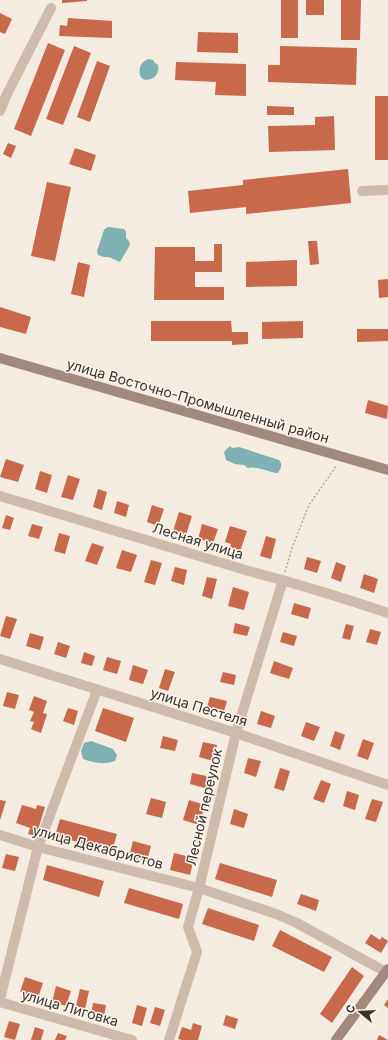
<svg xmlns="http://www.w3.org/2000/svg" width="388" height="1040" viewBox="0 0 388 1040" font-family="Inter,sans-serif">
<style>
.water{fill:#7fb0b2}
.building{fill:#c8694b}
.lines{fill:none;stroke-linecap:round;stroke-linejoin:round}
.path{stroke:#b9a596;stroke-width:1.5;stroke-dasharray:2 2;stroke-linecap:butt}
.street{stroke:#cdbbac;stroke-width:10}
.secondary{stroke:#a18a7d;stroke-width:10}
.labels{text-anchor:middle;stroke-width:3;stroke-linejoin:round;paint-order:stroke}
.street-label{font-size:14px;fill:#3b302b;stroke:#fbf5ee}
</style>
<rect width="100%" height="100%" fill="#f4ebe1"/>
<path class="water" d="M148,59L153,60L155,63L158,65C162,81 136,87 140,68C141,63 144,61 148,59Z
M108,227L124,229L126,232V238L129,241L130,245L120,262L109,257H104L98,255L97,251L104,230L106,228Z
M230,446L232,448L239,447L279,460C283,465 281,468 278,473C268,472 259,466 248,468L244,465L235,464L226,460L224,452Z
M91,741L113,749L117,755L115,761C102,765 95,763 83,759L81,751L84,743Z"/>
<path class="building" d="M62,0H87V1L62,3Z
M281,0H298V38H281Z
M306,0H324V15H306Z
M341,0H361L360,40H341Z
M0,13L12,19L5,34L0,32Z
M68,18L112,21V38L59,36L60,25L67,26Z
M198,32L238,33V53L197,52Z
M48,43L65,50L31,136L14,129Z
M74,46L91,53L63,125L46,119Z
M280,46L357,48L356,85L268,82V65H280Z
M97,61L110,66L90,122L77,117Z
M176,62L246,64V96L215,95L216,82L175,80Z
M375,96H388V160H375Z
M267,106L294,107V115H267Z
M334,116L335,150L269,152L268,126L315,125V117Z
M8,143L16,146L11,158L3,154Z
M75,148L96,155L91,171L69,164Z
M348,169L351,203L246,214V207L190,213L188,191L243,185V180Z
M47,182L71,187L55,261L31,256Z
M308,241H317L319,264L310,265Z
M214,244H222V272H195V287H224V300H154L155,247H195V261H214Z
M297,260V286L246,287V262Z
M78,262L90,265L84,297L71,294Z
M388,279V297L379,298L378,280Z
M0,307L31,317L26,334L0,327Z
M151,321H231L232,332H248V344L232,345V341H151Z
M303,321V338L262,339V322Z
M357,329H388V341L357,342Z
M368,400L388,406L387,419L365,413Z
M6,459L24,465L18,482L0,477Z
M40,471L52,475L47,493L35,489Z
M68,475L80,479L73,500L61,497Z
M98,489L107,492L102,510L93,507Z
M117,501L129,505L126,517L114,513Z
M152,505L164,509L158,526L147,522Z
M179,512L192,516L186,535L173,531Z
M6,515L14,518L10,530L2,528Z
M32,524L43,527L39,539L28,536Z
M202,524L218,529L213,543L198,539Z
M230,526L247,531L240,551L230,547L231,544L225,542Z
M59,533L70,536L65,554L54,551Z
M266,536L276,539L271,559L260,556Z
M92,543L104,547L97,565L85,561Z
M122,550L137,555L131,572L116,568Z
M307,557L321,561L317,573L304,569Z
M151,560L162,563L155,585L144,582Z
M336,562L346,566L341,582L331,578Z
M175,567L187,570L184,585L171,581Z
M364,574L378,579L374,593L360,588Z
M207,577L217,579L212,599L202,596Z
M233,587L249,592L244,610L228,606Z
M294,603L311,608L308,619L291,614Z
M6,616L17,619L10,639L0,636Z
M235,623L250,627L247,636L233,633Z
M346,624L354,626L350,640L342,638Z
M370,629L381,632L377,645L366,642Z
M283,632L297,636L294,646L280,642Z
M30,633L44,637L40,650L26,646Z
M58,642L70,646L66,658L54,654Z
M84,652L95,656L92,666L81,663Z
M107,657L121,661L117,674L103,670Z
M274,661L293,668L289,679L270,673Z
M133,665L148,670L143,684L129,680Z
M165,669L175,672L168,691L159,688Z
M223,672L236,675L234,685L220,682Z
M7,692L19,695L15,709L3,706Z
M34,696L47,701L43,713L47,714L41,733L31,729L34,722L30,721L34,712L29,710Z
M210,697L227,701L224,711L207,707Z
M68,708L78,711L74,725L63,721Z
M103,708L134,718L126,742L95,731Z
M261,711L275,716L271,728L257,724Z
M306,722L320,727L314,741L301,736Z
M335,731L345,735L340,750L330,746Z
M163,736L178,740L175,751L160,748Z
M363,739L374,743L368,760L357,756Z
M203,742L217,745L213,761L199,757Z
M248,758L261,761L256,777L244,773Z
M280,768L290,771L284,791L274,788Z
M192,773L211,777L208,789L190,784Z
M321,780L331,784L324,803L313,799Z
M347,791L359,795L355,810L343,806Z
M151,798L166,802L162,818L146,814Z
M372,799L383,802L376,822L365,819Z
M0,800L6,801L0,820Z
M189,800L205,805L199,825L183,820Z
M22,805L36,809L37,805L45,807L36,836L28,834L30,828L16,823Z
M234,809L248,814L244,828L230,824Z
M60,819L117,834L112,851L55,836Z
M133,841L151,846L147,861L129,857Z
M174,853L194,858L190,875L170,870Z
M6,854L19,857L15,871L2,868Z
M220,863L277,880L272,897L215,879Z
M47,865L104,881L99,897L43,880Z
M129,888L183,904L179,919L124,903Z
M301,894L319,900L316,911L297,904Z
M208,908L259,925L254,941L202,924Z
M280,930L332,957L324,972L272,946Z
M371,934L380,940L382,937L388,941L381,953L365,943Z
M352,967L364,976L332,1023L320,1014Z
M25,977L43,983L38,998L20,992Z
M56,986L71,991L66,1006L52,1002Z
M80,989L89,991L85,1009L76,1006Z
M388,999V1008L384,1005Z
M93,1003L106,1005L104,1017L91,1014Z
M137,1005L147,1008L142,1026L132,1023Z
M155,1007L165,1010L160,1026L150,1023Z
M226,1015L238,1019L235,1029L223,1025Z
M9,1021L20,1024L15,1040L4,1037Z
M193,1023L202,1026L198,1040H182L178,1039L182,1027L191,1030Z
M35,1027L44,1030L41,1040H31Z
M58,1033L67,1036L65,1040H55Z
M379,1035L388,1040H377Z"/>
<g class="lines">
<path class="path" d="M285,572L292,548L309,505L337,465"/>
<path class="street" d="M0,111L7,94L51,8
M362,191L388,190
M0,496L252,572C298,584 343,598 388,613
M0,659L236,733L388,785
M0,835L38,847L199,888L276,914L295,922L386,972
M0,999L38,847L97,690
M0,1002L132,1040
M169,1040L197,952L188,927L199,888L236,733L283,580"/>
<path class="secondary" d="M0,358L388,470
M336,1040L388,969"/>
</g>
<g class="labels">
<g class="street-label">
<text transform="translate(198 401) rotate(16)" y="5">улица Восточно-Промышленный район</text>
<text transform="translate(198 541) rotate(17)" y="5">Лесная улица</text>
<text transform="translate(199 707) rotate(17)" y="5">улица Пестеля</text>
<text transform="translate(204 807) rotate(-77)" y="5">Лесной переулок</text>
<text transform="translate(98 847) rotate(15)" y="5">улица Декабристов</text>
<text transform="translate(70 1008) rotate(16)" y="5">улица Лиговка</text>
</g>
</g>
<g transform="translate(360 1012) rotate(288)" stroke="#fbf5ee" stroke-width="3" paint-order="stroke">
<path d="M0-3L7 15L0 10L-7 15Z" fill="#3b302b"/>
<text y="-6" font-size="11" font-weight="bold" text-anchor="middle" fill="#3b302b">С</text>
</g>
</svg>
